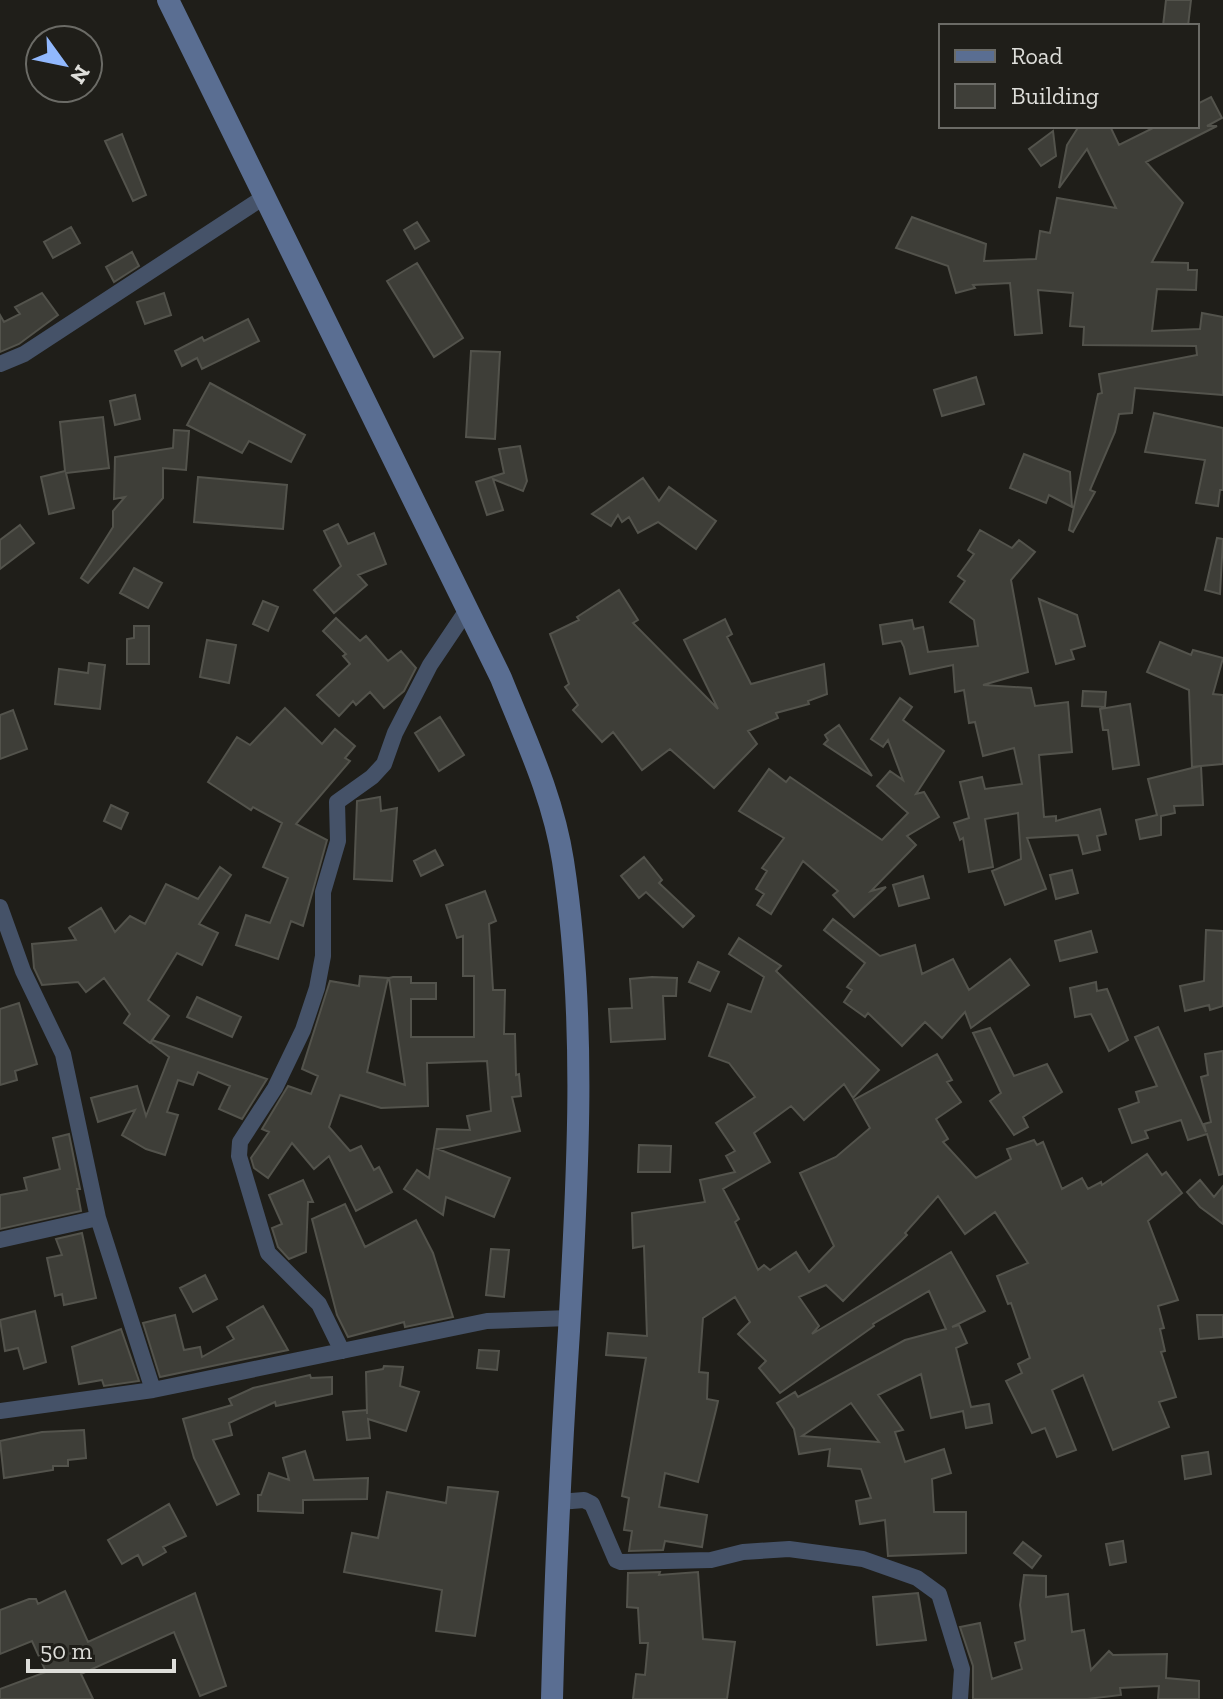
<svg xmlns="http://www.w3.org/2000/svg" width="1223" height="1699" viewBox="0 0 1223 1699" font-family="'Zilla Slab',serif">
<style>
.building{fill:#3e3e38;stroke:#53534c;stroke-width:2;fill-rule:evenodd}
.lines{fill:none;stroke-linecap:round;stroke-linejoin:round}
.minor{stroke:#455268;stroke-width:16}
.secondary{stroke:#5a6e92;stroke-width:22}
</style>
<rect width="100%" height="100%" fill="#1f1e19"/>
<path class="building" d="M1166,0H1191L1188,26H1163Z
M1211,97L1222,118L1207,126H1217L1146,162L1183,203L1152,262L1188,263V270H1197L1196,290L1157,289L1152,331L1200,329L1202,313L1223,317V395L1135,388L1132,413L1119,414L1115,432L1090,490L1095,492L1073,532L1069,530L1098,394L1102,393L1099,374L1197,355L1196,346L1083,345L1084,327L1070,326L1073,293L1038,290L1042,333L1015,335L1010,283L973,285L975,288L956,293L948,266L896,248L912,217L986,244L984,261L1036,259L1040,231L1050,233L1057,198L1116,208L1087,149L1059,188L1067,145L1079,126H1110L1119,145L1157,126H1197V104Z
M1053,131L1056,156L1041,166L1029,149Z
M122,134L146,195L133,201L105,141Z
M417,222L429,241L415,249L404,230Z
M71,227L80,243L53,258L44,242Z
M132,252L139,266L114,282L106,267Z
M417,263L463,338L434,357L387,281Z
M42,293L58,315L19,344L0,352V315L4,322L20,314L15,307Z
M164,293L171,315L145,324L137,302Z
M248,319L259,341L202,369L197,358L182,366L175,351L202,337L204,341Z
M471,351L500,352L495,439L466,437Z
M976,377L984,404L942,416L934,390Z
M210,383L305,435L291,462L249,441L242,453L187,425Z
M135,395L140,419L115,425L110,401Z
M1154,413L1223,428V490H1220L1218,506L1196,503L1205,460L1145,452Z
M103,417L109,468L66,473L74,508L49,514L41,477L65,471L60,422Z
M174,430L189,431L186,470L163,468V498L88,583L81,578L113,527V511L125,497L114,499L115,457L173,448Z
M520,446L527,481L523,491L493,479L503,510L487,515L476,482L504,473L499,449Z
M1024,454L1070,472L1072,507L1049,495L1046,503L1010,488Z
M198,477L287,485L283,529L194,522Z
M643,478L659,501L669,487L716,521L696,549L658,522L638,533L629,517L622,522L618,515L611,526L592,514Z
M338,524L348,544L374,533L386,564L358,575L367,585L334,613L314,590L341,566L324,531Z
M20,525L34,543L0,569V540Z
M980,530L1012,548L1019,540L1035,552L1011,580L1028,672L983,685L1031,688L1035,706L1068,702L1072,752L1039,755L1044,817L1056,816V821L1100,809L1106,834L1097,836L1100,850L1083,854L1078,835L1027,838L1046,889L1005,905L992,871L1021,859L1018,813L985,819L993,867L969,872L963,838L960,840L954,823L969,818L960,782L982,777L985,789L1022,784L1014,748L983,756L975,722L969,723L964,690L955,692L953,665L910,674L904,647L901,641L883,644L880,625L912,620L914,629L923,627L928,652L978,646L974,620L950,602L965,581L958,576L974,554L968,550Z
M1217,538L1223,539L1220,594L1205,590Z
M134,568L162,583L148,608L120,593Z
M619,590L638,620L633,623L718,709L684,640L725,619L732,634L727,637L751,684L824,664L827,694L808,701L809,704L776,713L778,718L748,731L757,744L714,788L670,749L642,770L613,732L602,742L573,710L578,705L565,687L569,684L550,634L579,620L577,617Z
M1039,599L1077,615L1085,646L1071,650L1074,659L1056,664Z
M263,601L278,607L268,631L253,624Z
M336,618L360,641L366,636L388,661L401,651L416,668L404,691L384,708L370,692L356,705L353,701L339,716L317,695L350,664L343,656L346,654L323,631Z
M134,626H149V664H127V639L134,638Z
M207,640L236,645L229,683L200,677Z
M1160,642L1191,655L1193,650L1223,658L1213,694L1223,695V764L1201,766L1203,805L1174,806L1175,813L1161,816V835L1140,839L1136,820L1157,815L1148,779L1200,766L1192,767L1189,690L1147,672Z
M89,663L105,665L100,709L55,704L59,669L88,673Z
M1083,691L1106,692L1105,707L1082,706Z
M900,698L912,707L903,720L944,751L916,794L924,792L939,817L907,836L916,845L871,891L886,887L854,917L833,895L838,891L803,861L771,914L757,905L764,894L756,889L767,871L762,868L784,838L739,811L769,769L786,782L790,777L882,840L908,813L877,786L890,771L903,780L888,740L883,747L871,739Z
M1130,704L1139,765L1113,769L1108,730H1103L1100,709Z
M285,708L322,744L335,729L355,746L345,758L350,761L296,824L327,840L303,926L291,921L278,959L236,945L246,915L270,923L288,878L263,867L282,823L253,807L251,810L208,782L237,737L250,745Z
M13,710L27,749L0,759V715Z
M440,717L464,755L439,771L415,733Z
M839,725L872,776L824,744L828,740L825,735Z
M380,797L381,811L397,808L392,881L354,879L357,801Z
M111,805L128,813L121,829L104,821Z
M435,850L443,865L421,876L414,861Z
M644,857L662,880L659,883L694,916L683,927L646,892L639,898L621,876Z
M220,867L231,875L199,924L218,933L202,965L177,953L148,1000L169,1016L150,1043L124,1023L130,1014L104,978L86,992L78,982L42,985L34,968L32,944L76,940L69,928L101,908L115,932L130,916L145,924L166,884L198,899Z
M1072,870L1078,893L1056,899L1050,875Z
M923,876L929,898L899,906L893,885Z
M485,891L496,921L489,924L493,990H505L504,1034H515L516,1075L519,1074L521,1096L512,1097L520,1131L438,1149L510,1178L494,1217L446,1197L443,1215L404,1189L417,1170L429,1178L437,1129L470,1130L467,1116L491,1111L487,1061L427,1063L428,1106L381,1108L340,1095L329,1127L350,1151L361,1146L374,1170L379,1167L392,1192L356,1211L329,1156L314,1169L292,1143L268,1178L254,1168L251,1158L269,1132L262,1129L288,1086L311,1094L318,1076L302,1069L330,981L359,986L360,976L388,978L367,1072L405,1085L389,978L393,977H411V983H436V999H411V1037H474V976H463V936L457,938L446,905Z
M833,919L880,956L915,945L922,974L953,959L969,990L1010,959L1029,985L971,1028L965,1012L942,1038L925,1022L902,1046L868,1013L865,1017L844,1002L852,990L847,987L865,963L824,930Z
M1206,930L1223,931V1006L1210,1010L1209,1005L1185,1011L1180,986L1204,981Z
M1091,931L1097,952L1060,961L1055,941Z
M739,938L781,966L776,971L879,1070L853,1098L844,1084L804,1120L791,1106L754,1133L770,1162L723,1189L739,1219L735,1222L758,1270L764,1265L770,1270L796,1252L809,1272L834,1246L800,1173L836,1157L870,1128L854,1100L937,1054L952,1080L947,1082L961,1102L936,1119L948,1139L943,1142L976,1178L1011,1159L1007,1149L1034,1140L1037,1145L1043,1142L1062,1189L1082,1178L1088,1189L1101,1182L1102,1185L1147,1154L1162,1175L1166,1172L1182,1193L1148,1221L1178,1300L1158,1306L1164,1328L1160,1329L1165,1351L1161,1352L1176,1397L1159,1402L1169,1427L1113,1450L1083,1375L1052,1390L1076,1450L1057,1457L1045,1428L1032,1433L1006,1381L1022,1373L1018,1364L1030,1358L1011,1303L1008,1304L997,1276L1028,1263L995,1212L965,1234L938,1196L905,1233L907,1235L843,1301L826,1285L799,1297L819,1326L812,1334L951,1252L985,1311L952,1327L959,1325L967,1343L956,1348L971,1407L989,1404L992,1423L966,1428L963,1411L931,1418L921,1374L878,1395L903,1430L895,1432L905,1462L944,1449L951,1473L932,1479L934,1512H966V1553L888,1556L885,1520L860,1524L856,1501L871,1498L861,1469L828,1466L830,1449L799,1454L794,1429L777,1403L795,1392L798,1397L905,1340L946,1329L929,1291L873,1324L874,1326L780,1393L759,1368L766,1361L738,1334L750,1322L735,1297L703,1318L699,1372L708,1373L707,1399L718,1401L716,1410L698,1482L665,1473L659,1507L707,1515L702,1547L665,1541L663,1550L629,1551L632,1531L624,1530L629,1498L622,1496L646,1358L606,1355L608,1333L647,1336L644,1246L633,1248L632,1213L705,1202L700,1180L735,1172L726,1156L735,1151L716,1123L755,1097L729,1063L709,1056L728,1004L751,1012L764,977L729,954ZM851,1403L879,1442L802,1436Z
M698,962L719,972L710,991L689,982Z
M652,977L677,978L676,996H663L665,1039L611,1042L609,1009L632,1008L630,979Z
M1096,982L1097,991L1107,989L1128,1040L1109,1051L1091,1014L1075,1017L1070,988Z
M197,997L241,1017L232,1037L187,1017Z
M19,1003L37,1064L15,1071L17,1080L0,1085V1009Z
M1158,1027L1206,1132L1204,1124L1211,1122L1201,1077L1208,1075L1205,1054L1223,1051V1174L1219,1175L1207,1134L1188,1140L1181,1120L1145,1131L1148,1138L1132,1143L1119,1109L1139,1102L1136,1092L1157,1086L1135,1037Z
M990,1028L1014,1076L1047,1064L1062,1092L1023,1117L1028,1127L1014,1135L990,1101L1001,1093L973,1033Z
M152,1040L267,1079L242,1119L219,1109L230,1086L198,1072L193,1085L178,1080L167,1112L178,1115L165,1155L146,1149L122,1135L135,1110L98,1122L91,1098L137,1086L146,1116L169,1057L151,1043Z
M69,1134L80,1189H77L81,1211L0,1229V1195L27,1190L24,1178L60,1169L53,1138Z
M639,1145L671,1146L670,1172H638Z
M303,1180L313,1202H308L306,1252L289,1259L278,1247L272,1228L282,1224L269,1195Z
M1200,1180L1214,1197L1223,1186V1224L1200,1207L1187,1192Z
M345,1204L365,1247L416,1220L433,1253L453,1317L405,1327L404,1322L348,1337L337,1315L312,1219Z
M82,1233L96,1298L64,1305L62,1294L55,1296L47,1258L62,1255L56,1239Z
M491,1249L509,1250L504,1297L486,1295Z
M205,1275L217,1299L193,1312L180,1288Z
M263,1306L288,1350L160,1377L143,1323L175,1315L184,1350L200,1347L202,1357L234,1339L227,1327Z
M35,1311L46,1362L24,1369L18,1348L5,1351L0,1320Z
M1197,1315H1223V1337L1199,1339Z
M121,1329L139,1381L104,1386L102,1380L79,1384L72,1347Z
M479,1350L499,1351L497,1370L477,1368Z
M384,1366L403,1367L400,1386L419,1392L406,1431L368,1419L370,1438L347,1440L343,1412L367,1410V1414L366,1372L383,1369Z
M310,1375L311,1378L332,1377V1394L276,1406L275,1402L229,1423L232,1435L213,1440L239,1494L217,1505L194,1458L183,1419L232,1405L229,1399L253,1388Z
M84,1430L86,1458L68,1460V1466H53V1470L4,1478L0,1441L42,1432Z
M305,1451L314,1480L368,1478L367,1499L303,1500V1513L258,1511V1495H261L269,1473L289,1480L283,1458Z
M1208,1452L1211,1474L1185,1479L1182,1456Z
M448,1487L498,1492L475,1636L436,1631L442,1590L344,1572L352,1533L378,1538L387,1492L446,1503Z
M169,1504L186,1536L163,1547L166,1552L143,1565L138,1555L122,1564L108,1540Z
M1123,1541L1126,1562L1110,1565L1106,1544Z
M1023,1542L1041,1556L1032,1568L1014,1553Z
M660,1572L659,1575L698,1572L703,1639L735,1642L727,1699H633L636,1674L645,1675L648,1643H640L638,1608L627,1607L628,1573Z
M1024,1575L1046,1576V1597L1068,1594L1072,1632L1084,1630L1091,1670L1109,1651L1113,1655L1167,1654L1166,1678L1199,1681V1699H1158L1159,1686L1120,1688L1121,1695L1087,1699H973V1666L960,1627L980,1623L992,1679L1022,1669L1015,1643L1025,1640L1020,1605Z
M65,1591L88,1642L195,1593L226,1686L200,1696L174,1632L81,1674L93,1699H0V1689L46,1672L32,1641L0,1654V1610L29,1599H36L38,1604Z
M918,1593L926,1640L877,1645L873,1597Z"/>
<g class="lines">
<path class="minor" d="M0,364L24,354L264,197
M0,907L23,971L63,1054L98,1218L153,1390
M0,1240L98,1218
M342,1351L319,1304L268,1253L239,1156L240,1142L275,1088L303,1030L317,988L323,956V892L338,841L337,802L372,777L384,764L395,733L430,665L467,610
M0,1411L153,1390L487,1321L569,1318
M559,1502L584,1500L592,1504L616,1560L621,1562L711,1560L743,1552L789,1549L863,1559L917,1578L939,1594L962,1669L960,1699"/>
<path class="secondary" d="M168,0L501,678C525,738 553,796 563,861C587,1017 578,1174 569,1331C561,1454 555,1576 552,1699"/>
</g>
<rect x="939" y="24" width="260" height="104" fill="#1f1e19" stroke="#6b6b66" stroke-width="2"/>
<rect x="955" y="50" width="40" height="12" fill="#5a6e92" stroke="#6b6b66" stroke-width="2"/>
<text x="1011" y="64" font-size="24" fill="#dededa">Road</text>
<rect x="955" y="84" width="40" height="24" fill="#3e3e38" stroke="#6b6b66" stroke-width="2"/>
<text x="1011" y="104" font-size="24" fill="#dededa">Building</text>
<g transform="translate(64 64) rotate(123)"><circle r="38" fill="#1f1e19" stroke="#6b6b66" stroke-width="2"/>
<path d="M0-6L14 30L0 20L-14 30Z" fill="#91b8fd"/>
<text y="-12" font-size="22" font-weight="bold" text-anchor="middle" fill="#dededa">N</text>
</g>
<path d="M28 1659v12h146v-12" fill="none" stroke="#dededa" stroke-width="4"/>
<text x="40" y="1659" font-size="24" fill="#dededa" stroke="#1f1e19" stroke-width="6" paint-order="stroke">50 m</text>
</svg>
